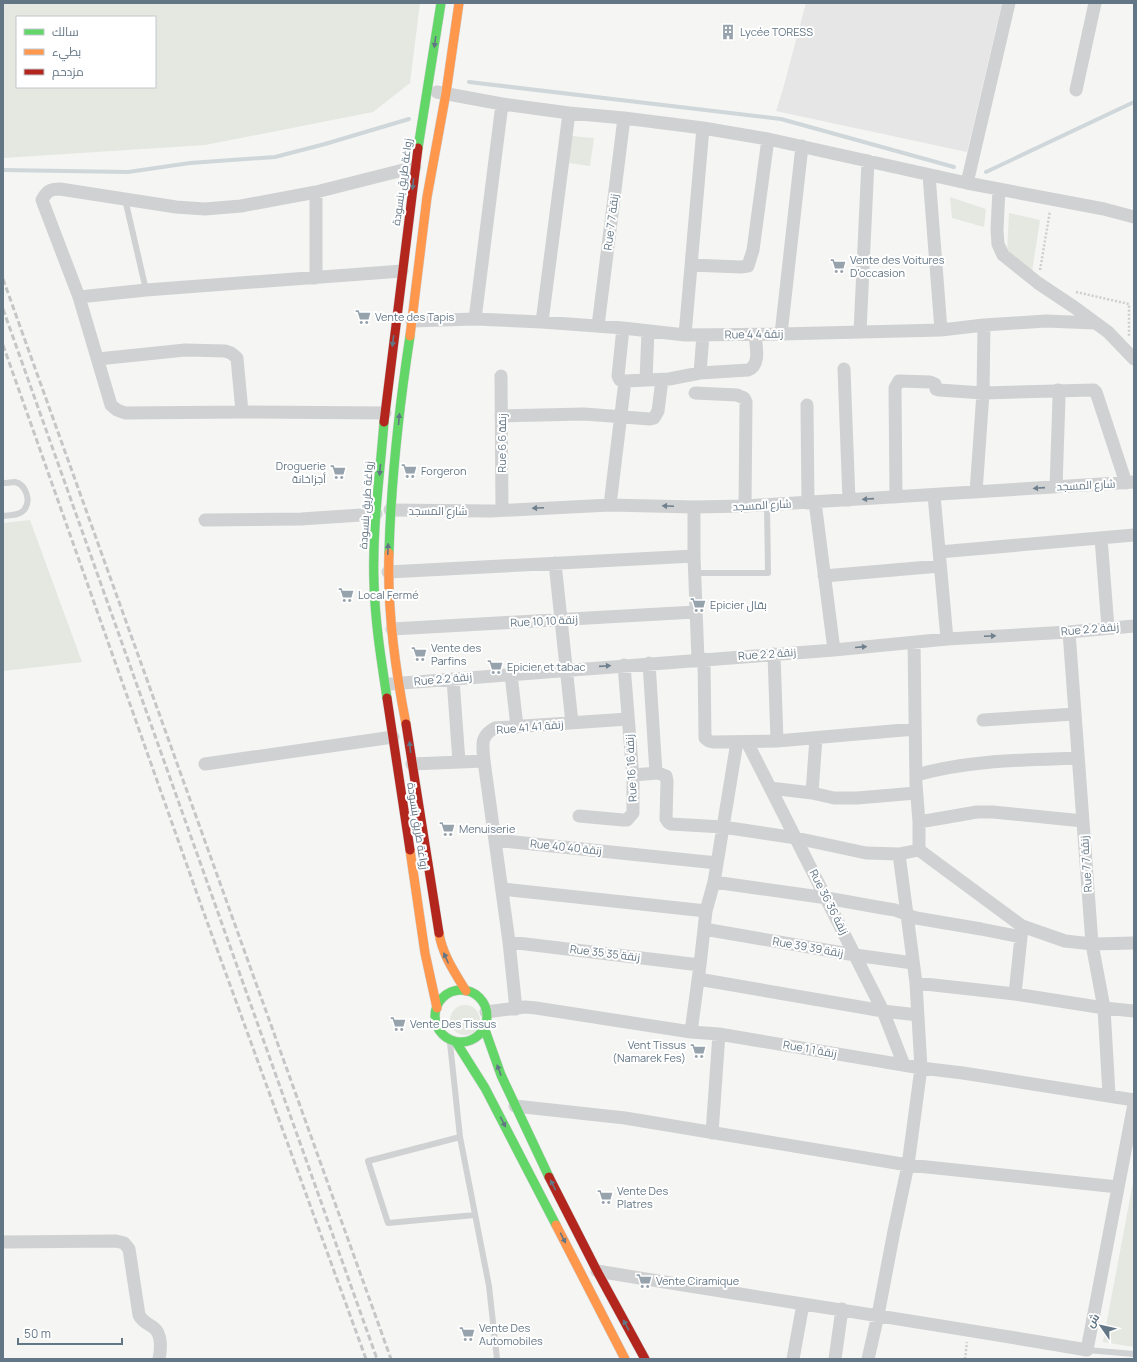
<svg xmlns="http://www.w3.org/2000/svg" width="1137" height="1362" viewBox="0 0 1137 1362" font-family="Manrope,Cairo,sans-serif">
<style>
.built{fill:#e5e6e5}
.green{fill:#e4e8e1;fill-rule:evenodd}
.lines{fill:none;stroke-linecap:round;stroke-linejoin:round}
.stream{stroke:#cfd7da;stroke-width:4}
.fast-casing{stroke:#d0d2d3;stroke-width:10}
.slow-casing{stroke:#d0d2d3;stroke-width:10}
.jam-casing{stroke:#d0d2d3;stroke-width:10}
.path{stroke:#cecece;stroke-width:2.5;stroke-dasharray:2 2;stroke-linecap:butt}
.lane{stroke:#d0d1d2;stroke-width:6}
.street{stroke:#d0d1d2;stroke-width:13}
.fast{stroke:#63d668;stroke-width:9}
.slow{stroke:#ff974d;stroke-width:9}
.jam{stroke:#b3261e;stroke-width:9}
.rail{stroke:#c5c6c7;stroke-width:3;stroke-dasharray:6 3;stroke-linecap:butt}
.oneway{fill:#637685}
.oneway2{fill:#6e7f8d}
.labels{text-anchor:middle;stroke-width:4;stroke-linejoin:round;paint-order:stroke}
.poi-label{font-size:11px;fill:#637685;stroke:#fff;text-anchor:start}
.street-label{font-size:11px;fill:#637685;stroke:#fff}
</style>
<rect width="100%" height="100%" fill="#f5f5f3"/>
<path class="built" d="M806,3H1002L967,152L776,111L783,89Z"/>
<path class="green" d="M3,3H420L410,83L373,112L205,145L3,158ZM17,17H155V87H17Z
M572,136L594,138L590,166L569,163Z
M950,197L986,209L984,227L952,218Z
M1009,213L1040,220L1032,272L1007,253Z
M30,520L82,662L3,671V523Z
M450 1020a15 15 0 1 1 30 0a15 15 0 1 1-30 0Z
M1134,1177V1347L1103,1342Z"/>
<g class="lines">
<path class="stream" d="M469,82L781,119L954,167
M3,170L128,172L190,163L275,157L325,144L409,119
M986,172L1134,102"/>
<defs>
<path id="fast" d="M418,148L441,3
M384,422C380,475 372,529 374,583C375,621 381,659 387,698
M389,553C391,480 399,408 410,336
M435 1016a26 26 0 1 1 52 0a26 26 0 1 1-52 0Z
M484,1027L501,1075L549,1177
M456,1042L485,1088L556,1225"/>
<path id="slow" d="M410,336L427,197L446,93L459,3
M389,553C387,610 395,668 406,724
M410,850L425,953L437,1008
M439,933C442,954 455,973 466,991
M556,1225L625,1359"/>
<path id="jam" d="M384,422L418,148
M387,698L410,850
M406,724L439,933
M549,1177L597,1271L645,1359"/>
</defs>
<use href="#fast" class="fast-casing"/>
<use href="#slow" class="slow-casing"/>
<use href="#jam" class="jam-casing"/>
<path class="path" d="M1040,270L1050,211
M1076,292L1129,304V336
M965,1359L967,1342"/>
<path class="lane" d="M125,199L146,290
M3,483C7,483 12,482 15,482C27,485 31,502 24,510C19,516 10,515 3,516
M694,573H768L767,505
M450,1043L460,1137L489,1286L497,1359
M460,1137L368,1161L388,1223L475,1215
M1087,1350L1134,1354"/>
<path class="street" d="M1076,90L1095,3
M437,92L502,104L569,113L624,118L703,128L768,139L967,183L1104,209L1134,217
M929,175L941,330
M967,183L1009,3
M999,189L997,230L998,244L1003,255L1038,283L1074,307L1108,332L1134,359
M316,192V278
M691,265L741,267L748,266L753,250L768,139
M79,297L146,290L402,271
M475,319L502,104
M412,321L475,319L542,322L623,328L685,335L781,334L941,330L984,325L1046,321L1095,323
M542,322L569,113
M598,326L624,118
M860,332L868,161
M781,334L802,146
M685,335L703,128
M98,359L185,350L225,351L231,353L237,358L242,412
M844,369L849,500
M700,373L703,335
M501,376L502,510
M646,380L648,331
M625,381L669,379L700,373L748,370C761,365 756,346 755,335
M695,393L737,395L744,398L746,402L745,506
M807,405L808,503
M385,413L242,412L125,413L117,410L111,405L79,297L42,200C47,191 50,189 60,189L176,207L205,209L241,206L316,192L415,167
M501,416L584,414L650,419L654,418L658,411L662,380
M1056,487L1059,398L1058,390
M976,492L983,393L984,325
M934,495L947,639
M896,497L895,388L899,381L930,382L935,384L936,389L939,390L983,393L1094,390L1096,392L1126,483
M815,502L834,650
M610,505L625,381L620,380L618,376L623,328
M694,507V556L698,660
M390,510L491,511L610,505L694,507L745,506L1134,482
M205,520L301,519L376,514
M1101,538L1108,628
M939,552L1134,535
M555,563L572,723
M388,572L694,556
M824,576L940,566
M392,629L695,612
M1069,632L1092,944L1104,1008L1109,1095
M914,643L916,784L919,822V850
M704,659L705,738L709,741L713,742L777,741L774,654
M649,663L656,773
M511,674L517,727
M453,679L459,762
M390,684L834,650L947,639L1069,632L1134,626
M983,720L1075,714
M777,741L915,729
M747,742L883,1011L904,1065
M205,764L393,737
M412,764L484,761
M633,775L658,773L666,776L667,781L666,819L668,822L671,824L723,827L796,838L866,853L899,854L919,850L1022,926
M916,775C969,760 1023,760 1078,758
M770,788L812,793L834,798H857L916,793
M812,793L816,738
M579,816L623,820H627L633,813V778L624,665
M919,822L977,812H993L1083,821
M495,840L717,863
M714,882L827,898L877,907L895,910L916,918L981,929L1021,937L1022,926L1065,941L1092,944L1134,943
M502,889L706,911
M704,929L855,955L913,963
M509,942L700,965
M698,979L883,1011L918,1015
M916,983L1015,994L1104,1008L1134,1011
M1015,994L1021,937
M516,1009L509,942L484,761C483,747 479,736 495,728L628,719
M486,1012L525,1007L536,1008L691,1032L719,1034L921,1068L963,1073L1134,1100
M691,1032L700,965L706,911L714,882L737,742
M515,1106L625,1118L908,1165L1118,1187
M712,1133L719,1034
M3,1242L116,1241L124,1243L129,1249L139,1315C143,1323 148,1323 154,1328C162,1334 161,1350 159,1359
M597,1271C761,1298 924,1322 1087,1350L1134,1104
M793,1359L803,1304
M835,1359L842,1309
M868,1359L878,1315L894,1231L908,1165L921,1068L916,983L899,854"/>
<use href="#fast" class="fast"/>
<use href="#slow" class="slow"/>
<use href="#jam" class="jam"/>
<path class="rail" d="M3,279L391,1359
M3,309L377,1359
M3,345L201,905L366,1359"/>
</g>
<defs><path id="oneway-solid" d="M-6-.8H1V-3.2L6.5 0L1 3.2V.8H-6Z"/></defs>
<g class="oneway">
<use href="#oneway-solid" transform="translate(435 42) rotate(98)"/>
<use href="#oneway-solid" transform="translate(413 184) rotate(97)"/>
<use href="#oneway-solid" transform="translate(393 341) rotate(97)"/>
<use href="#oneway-solid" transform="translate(399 419) rotate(-85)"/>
<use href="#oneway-solid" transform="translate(380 470) rotate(95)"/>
<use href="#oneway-solid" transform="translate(388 549) rotate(-88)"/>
<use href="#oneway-solid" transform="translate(410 747) rotate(-96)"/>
<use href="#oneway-solid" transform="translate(446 958) rotate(-114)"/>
<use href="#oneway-solid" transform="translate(499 1070) rotate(-110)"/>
<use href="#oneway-solid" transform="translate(503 1122) rotate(63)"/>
<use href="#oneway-solid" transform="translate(553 1185) rotate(-117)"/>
<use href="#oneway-solid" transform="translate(563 1238) rotate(63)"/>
<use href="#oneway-solid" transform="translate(626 1325) rotate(-118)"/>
</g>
<g class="oneway2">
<use href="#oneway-solid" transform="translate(1039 488) rotate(176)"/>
<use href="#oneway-solid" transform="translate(868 499) rotate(176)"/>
<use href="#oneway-solid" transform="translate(668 506) rotate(-178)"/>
<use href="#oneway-solid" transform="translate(538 508) rotate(177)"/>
<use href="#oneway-solid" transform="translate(990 636) rotate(-3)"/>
<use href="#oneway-solid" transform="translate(861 647) rotate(-5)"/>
<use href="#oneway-solid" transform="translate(605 666) rotate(-4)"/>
</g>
<defs>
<symbol id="building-bare" viewBox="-9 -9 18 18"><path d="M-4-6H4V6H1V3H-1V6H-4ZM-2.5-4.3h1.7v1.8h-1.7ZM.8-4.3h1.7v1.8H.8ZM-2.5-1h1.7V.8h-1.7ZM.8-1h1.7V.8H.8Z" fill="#96a2ac" stroke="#fff" stroke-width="2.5" paint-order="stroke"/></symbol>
<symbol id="supermarket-bare" viewBox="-9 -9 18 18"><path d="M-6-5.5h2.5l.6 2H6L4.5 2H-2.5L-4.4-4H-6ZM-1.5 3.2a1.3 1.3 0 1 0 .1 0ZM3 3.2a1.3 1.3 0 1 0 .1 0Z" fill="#96a2ac" stroke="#fff" stroke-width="2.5" paint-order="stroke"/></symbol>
</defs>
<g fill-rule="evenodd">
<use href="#building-bare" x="717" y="21" width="22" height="22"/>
<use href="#supermarket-bare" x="827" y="255" width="22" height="22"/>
<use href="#supermarket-bare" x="352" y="306" width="22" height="22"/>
<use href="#supermarket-bare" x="398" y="460" width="22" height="22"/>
<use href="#supermarket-bare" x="327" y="461" width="22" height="22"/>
<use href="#supermarket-bare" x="335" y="584" width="22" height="22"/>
<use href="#supermarket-bare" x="687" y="594" width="22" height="22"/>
<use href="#supermarket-bare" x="408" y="643" width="22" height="22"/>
<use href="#supermarket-bare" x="484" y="656" width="22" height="22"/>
<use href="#supermarket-bare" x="436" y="818" width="22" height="22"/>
<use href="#supermarket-bare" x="387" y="1013" width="22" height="22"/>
<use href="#supermarket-bare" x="687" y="1040" width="22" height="22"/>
<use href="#supermarket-bare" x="594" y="1186" width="22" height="22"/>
<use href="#supermarket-bare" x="633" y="1270" width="22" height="22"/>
<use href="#supermarket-bare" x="456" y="1323" width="22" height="22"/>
</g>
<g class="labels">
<g class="poi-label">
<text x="740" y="36">Lycée TORESS</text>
<text x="850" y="264">Vente des Voitures<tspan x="850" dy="13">D'occasion</tspan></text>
<text x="375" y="321">Vente des Tapis</text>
<text x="326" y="470" text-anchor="end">Droguerie<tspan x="326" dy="13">أجزاخانة</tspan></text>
<text x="421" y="475">Forgeron</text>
<text x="358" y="599">Local Fermé</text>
<text x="710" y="609">Epicier بقال</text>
<text x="431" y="652">Vente des<tspan x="431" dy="13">Parfins</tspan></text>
<text x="507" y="671">Epicier et tabac</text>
<text x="459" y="833">Menuiserie</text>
<text x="410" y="1028">Vente Des Tissus</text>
<text x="686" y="1049" text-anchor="end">Vent Tissus<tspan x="686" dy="13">(Namarek Fes)</tspan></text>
<text x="617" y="1195">Vente Des<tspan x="617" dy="13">Platres</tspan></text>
<text x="656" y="1285">Vente Ciramique</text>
<text x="479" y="1332">Vente Des<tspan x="479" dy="13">Automobiles</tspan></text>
</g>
<g class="street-label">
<text transform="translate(402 182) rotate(-82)" y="4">زواغة طريق بنسودة</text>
<text transform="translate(611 222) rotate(-83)" y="4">Rue 7 زنقة 7</text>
<text transform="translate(754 334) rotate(-1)" y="4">Rue 4 زنقة 4</text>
<text transform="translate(502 443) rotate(-90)" y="4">Rue 6 زنقة 6</text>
<text transform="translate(1086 485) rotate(-3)" y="4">شارع المسجد</text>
<text transform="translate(366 505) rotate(-86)" y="4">زواغة طريق بنسودة</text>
<text transform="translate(762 505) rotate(-3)" y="4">شارع المسجد</text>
<text x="438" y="515">شارع المسجد</text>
<text transform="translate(544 621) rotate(-3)" y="4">Rue 10 زنقة 10</text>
<text transform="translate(1090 629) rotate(-5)" y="4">Rue 2 زنقة 2</text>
<text transform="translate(767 654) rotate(-4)" y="4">Rue 2 زنقة 2</text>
<text transform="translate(443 679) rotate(-5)" y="4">Rue 2 زنقة 2</text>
<text transform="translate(530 727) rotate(-5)" y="4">Rue 41 زنقة 41</text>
<text transform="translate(631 768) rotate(-93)" y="4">Rue 16 زنقة 16</text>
<text transform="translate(418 826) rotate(81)" y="4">زواغة طريق بنسودة</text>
<text transform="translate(566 847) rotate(6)" y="4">Rue 40 زنقة 40</text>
<text transform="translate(1086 864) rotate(-94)" y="4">Rue 7 زنقة 7</text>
<text transform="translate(829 902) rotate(63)" y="4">Rue 36 زنقة 36</text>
<text transform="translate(808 947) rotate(10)" y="4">Rue 39 زنقة 39</text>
<text transform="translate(605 953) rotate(7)" y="4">Rue 35 زنقة 35</text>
<text transform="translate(810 1049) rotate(10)" y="4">Rue 1 زنقة 1</text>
</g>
</g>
<rect width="1137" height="1362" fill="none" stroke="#637685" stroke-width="8"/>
<rect x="16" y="16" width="140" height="72" fill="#ffffff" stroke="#c1c8ce"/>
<rect x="24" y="29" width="20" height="6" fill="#63d668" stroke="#c1c8ce"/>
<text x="52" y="36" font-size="12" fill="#637685">سالك</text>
<rect x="24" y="49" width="20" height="6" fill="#ff974d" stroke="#c1c8ce"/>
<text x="52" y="56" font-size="12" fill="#637685">بطيء</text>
<rect x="24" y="69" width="20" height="6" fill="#b3261e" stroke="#c1c8ce"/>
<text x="52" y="76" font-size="12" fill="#637685">مزدحم</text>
<g transform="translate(1101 1326) rotate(304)" stroke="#ffffff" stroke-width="3" paint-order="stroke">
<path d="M0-3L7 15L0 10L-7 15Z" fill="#637685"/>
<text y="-6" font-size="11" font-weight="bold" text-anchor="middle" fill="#637685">ش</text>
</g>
<path d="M18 1338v6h104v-6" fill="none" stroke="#637685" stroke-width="2"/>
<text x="24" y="1338" font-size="12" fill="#637685" stroke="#ffffff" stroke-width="3" paint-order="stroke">50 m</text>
</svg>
